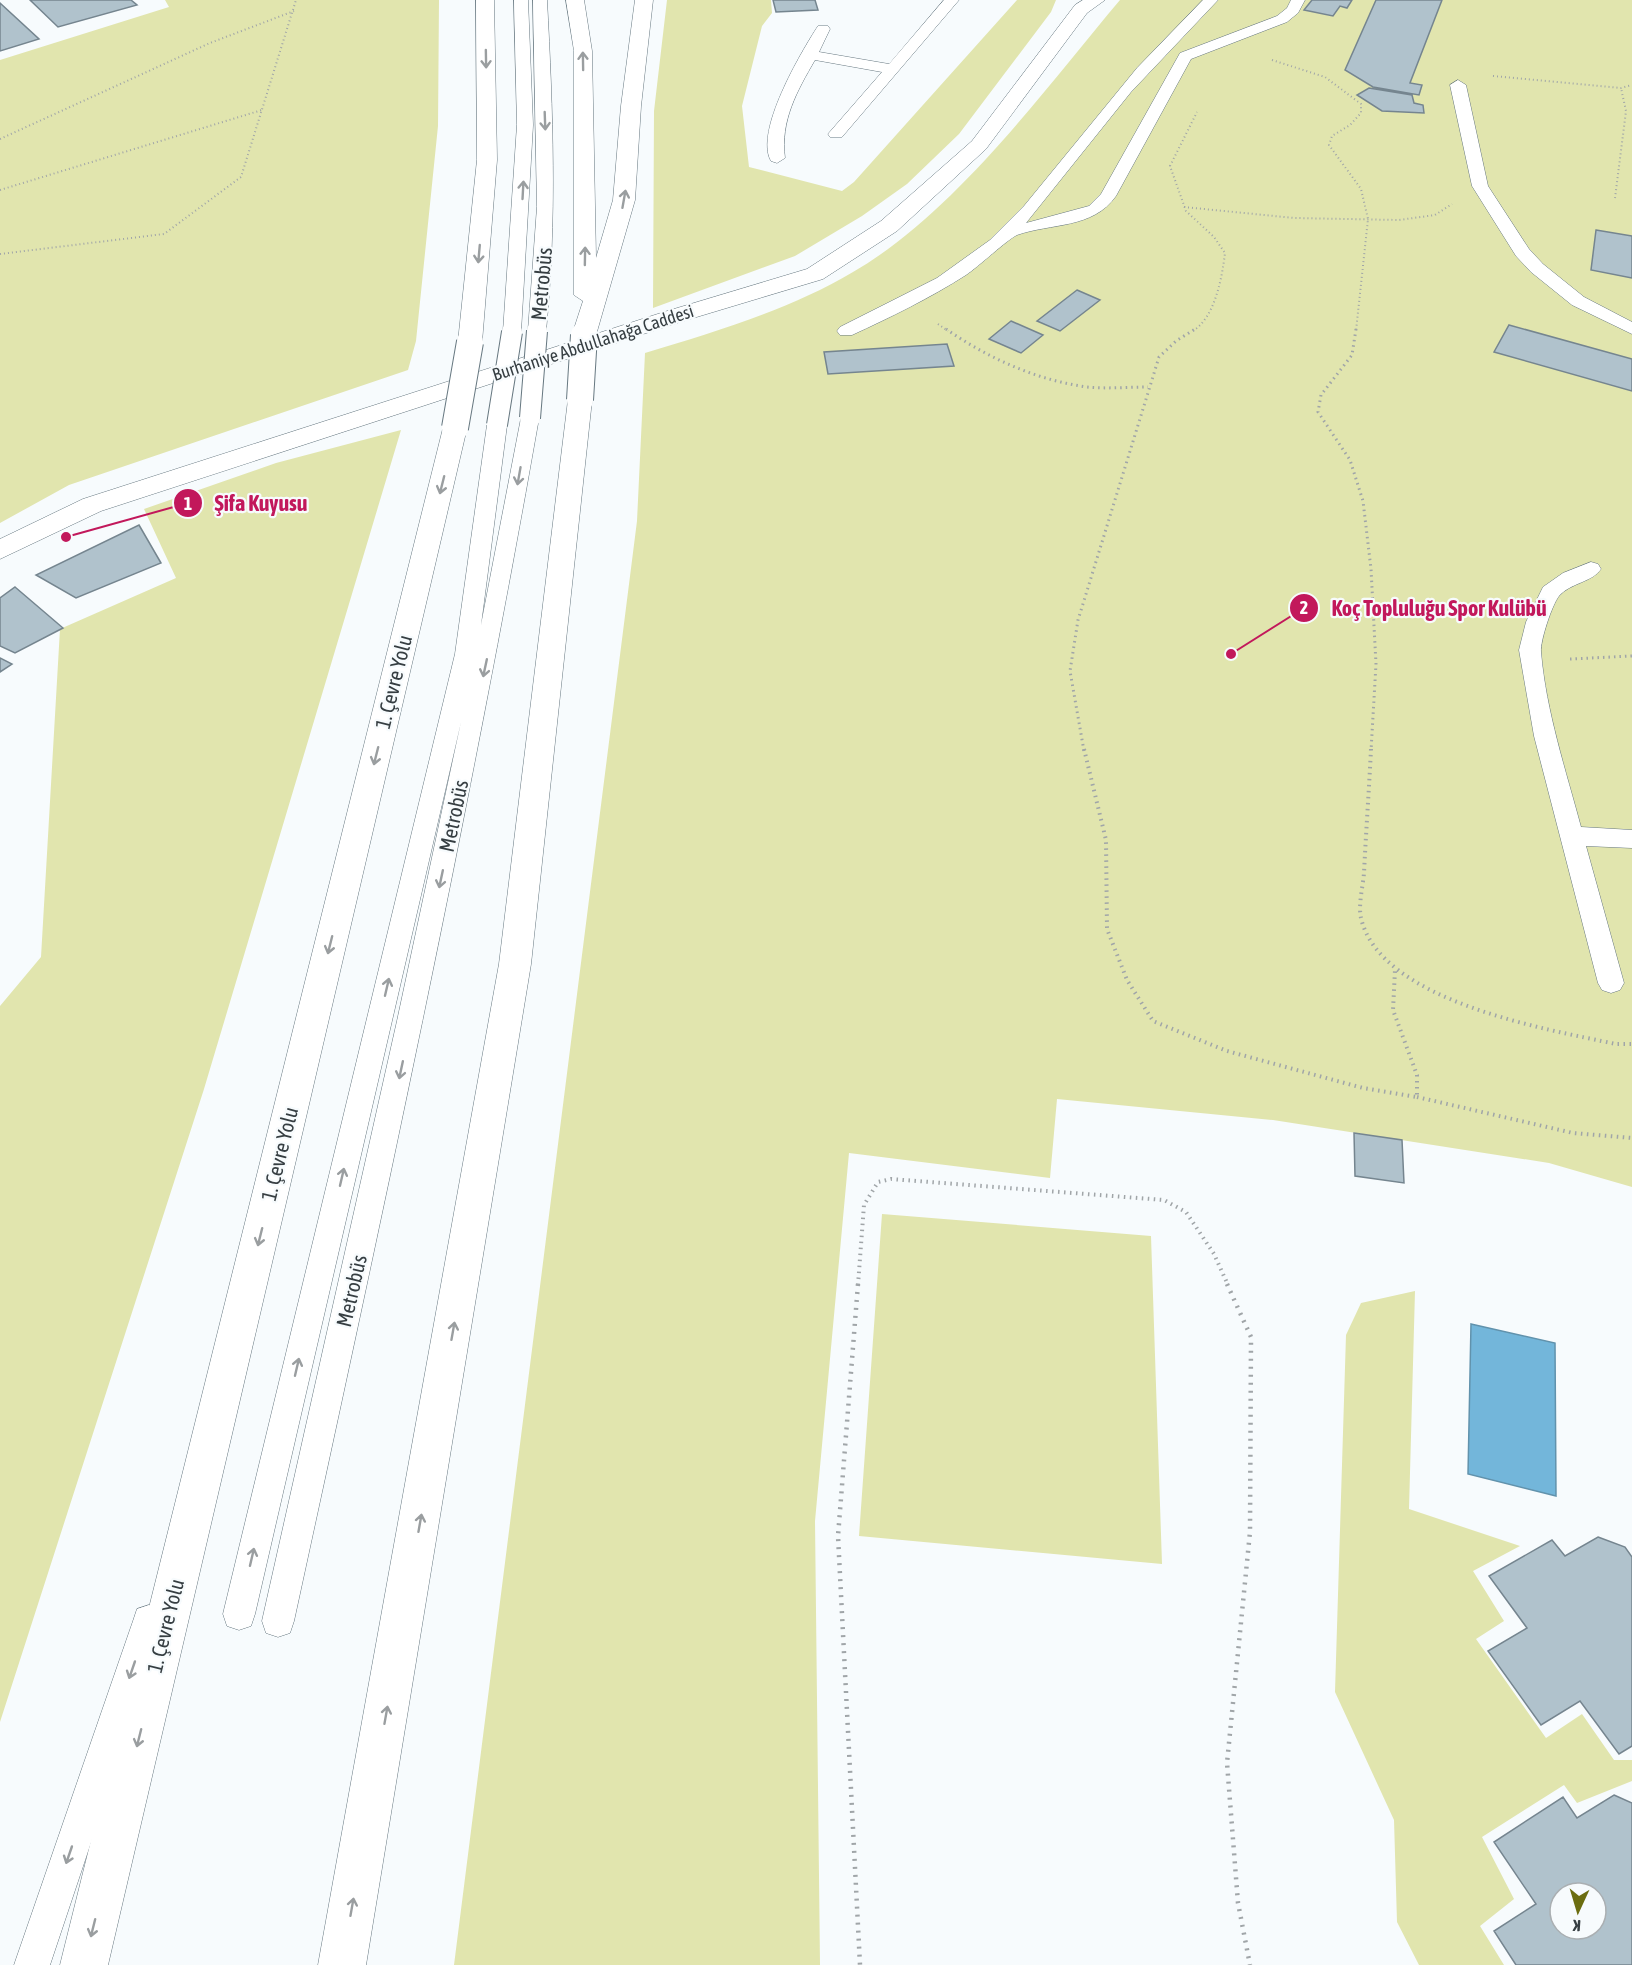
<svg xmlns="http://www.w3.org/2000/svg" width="1632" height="1965" viewBox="0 0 1632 1965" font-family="'Asap Condensed',sans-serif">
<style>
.green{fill:#e1e5ae}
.water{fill:#73b6da;stroke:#6192ac;stroke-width:1.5}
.building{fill:#b0c2cc;stroke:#75858f;stroke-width:1.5;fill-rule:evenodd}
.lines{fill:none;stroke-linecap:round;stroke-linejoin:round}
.service-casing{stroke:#677881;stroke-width:1}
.secondary-casing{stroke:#677881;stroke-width:1}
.trunk-casing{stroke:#677881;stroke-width:1}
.motorway-casing{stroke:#677881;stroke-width:1}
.path-far3{stroke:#a0a5a8;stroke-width:2;stroke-dasharray:1 3;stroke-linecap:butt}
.path-far2{stroke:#a0a5a8;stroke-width:3;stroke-dasharray:1.5 4;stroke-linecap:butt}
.path-far1{stroke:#a0a5a8;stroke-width:4;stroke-dasharray:1.5 4.5;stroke-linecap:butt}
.path{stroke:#a0a5a8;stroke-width:4.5;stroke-dasharray:2 6;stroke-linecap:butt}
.service{fill:#fff;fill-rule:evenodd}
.secondary{fill:#fff;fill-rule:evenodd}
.trunk{fill:#fff;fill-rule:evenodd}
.motorway{fill:#fff;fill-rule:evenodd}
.service-bridge-casing{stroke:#677881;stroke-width:22;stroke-linecap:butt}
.motorway-bridge-casing{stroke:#677881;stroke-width:28;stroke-linecap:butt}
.service-bridge{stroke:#fff;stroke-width:20}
.motorway-bridge{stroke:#fff;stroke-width:26}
.oneway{stroke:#9a9ea0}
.labels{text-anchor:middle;stroke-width:4.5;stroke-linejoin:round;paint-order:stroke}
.far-street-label{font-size:18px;fill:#363e42;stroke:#f7fbfd}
.street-label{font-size:21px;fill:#363e42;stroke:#f7fbfd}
.leader{fill:none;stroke:#c2185b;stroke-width:2}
.callout-dot{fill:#c2185b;stroke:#f7fbfd;stroke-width:2}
.mark-label{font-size:18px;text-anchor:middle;font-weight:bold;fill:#fff}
.callout-label{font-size:22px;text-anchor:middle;font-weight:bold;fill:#c2185b;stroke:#f7fbfd;stroke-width:4.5;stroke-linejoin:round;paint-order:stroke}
</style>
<rect width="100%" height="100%" fill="#f7fbfd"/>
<path class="green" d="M165,0H439L438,126L416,341L408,370L69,485L0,523V60L169,7Z
M667,0H771L772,13L762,26L742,106L749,167L842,191L854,182L1017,0H1056L1051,12L959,134L907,184L862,216L795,256L653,308L654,111Z
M1120,0H1632V1187L1549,1163L1273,1120L1057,1099L1050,1178L849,1153L815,1521L820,1965H454L637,521L645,353C715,332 789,310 853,272C955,213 1044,90 1120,0Z
M401,430L204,1089L0,1722V1006L41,957L60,629L176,578L144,509L276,463Z
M882,1214L1151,1236L1162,1564L859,1536Z
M1415,1291L1409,1509L1520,1546L1473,1571L1504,1621L1476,1639L1546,1738L1582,1714L1614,1760H1632V1781L1577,1803L1564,1785L1482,1837L1514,1899L1480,1926L1504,1965H1419L1397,1922L1394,1820L1335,1692L1346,1335L1361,1303Z"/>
<path class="water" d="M1471,1324L1555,1343L1556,1496L1468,1474Z"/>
<path class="building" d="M30,0H131L137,5L58,27Z
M773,0H815L818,10L776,12Z
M1312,0H1352L1347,8L1340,6L1333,16L1304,10Z
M1376,0H1442L1410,83L1422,85L1419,95L1373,87L1345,70Z
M0,3L39,39L0,51Z
M1369,88L1412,95L1414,103L1423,105L1424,113L1382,111L1357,95Z
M1596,230L1632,236V278L1591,270Z
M1077,290L1100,300L1060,331L1037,321Z
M1011,321L1043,335L1021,353L989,339Z
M1509,325L1632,359V391L1494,352Z
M947,344L954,366L828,374L824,352Z
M139,525L161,563L76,598L36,575Z
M15,587L63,628L15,653L0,646V598Z
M0,658L12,664L0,672Z
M1354,1133L1402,1140L1404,1183L1355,1176Z
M1598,1537L1625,1547L1632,1557V1746L1619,1754L1580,1701L1541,1725L1488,1651L1527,1628L1489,1576L1552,1540L1565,1556Z
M1614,1795L1632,1803V1965H1516L1494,1931L1536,1904L1494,1842L1563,1797L1577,1818ZM1560,1893H1596V1929H1560Z"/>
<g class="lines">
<defs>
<path id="service" d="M514,0H528L533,125L521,332L512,337L503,332L517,125Z
M533,0H547C553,111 557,220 546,331L537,336L528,331L537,207Z
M944,0H959L842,137H830L828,134L882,72L815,60C797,91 780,121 785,158L777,163L771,161C754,132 801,52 818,26H828L830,29L819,52L889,64Z
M1203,0H1218L1131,92L1026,223L1089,206L1101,194L1180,53L1277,16L1287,8L1291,0H1305L1298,13L1287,22L1191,59L1116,196C1093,229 1051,223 1017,235C1008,239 978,267 966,275C930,298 891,317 852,335H840L837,331L840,327L937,278L990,240L1024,206L1137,68Z
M1458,80L1466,85L1488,186L1529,249L1543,264L1584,297L1632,322V334L1572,305L1531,272L1516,256L1472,186L1450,85Z
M530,412L539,418C468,821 381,1221 294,1621L290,1633L278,1637L266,1633L262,1621L397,1021L461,722L255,1614L251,1626L239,1630L227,1626L223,1614L455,654L487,425L497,419L507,425L481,625L521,418Z
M1591,562L1598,564L1601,569C1593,582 1570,583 1559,596C1552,605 1540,641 1541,652C1546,711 1566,771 1581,827L1632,830V848L1586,846L1624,983L1620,990L1611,993L1602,990L1598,983L1534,736L1519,650L1526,622L1543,587L1563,573Z
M149,1605L161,1609L165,1621L50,1965H14L133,1621L137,1609Z"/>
<path id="secondary" d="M1083,0H1105L1087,13L986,149L897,231L823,279L680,322L101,511L0,559V539L83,499L664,312L807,269L881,221L972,141L1075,5Z"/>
<path id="trunk" d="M476,0H494L497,160L482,342L478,347H462L458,342L477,160Z
M566,0H584L592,51L596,258L613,200L621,106L635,0H653L641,106L635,200L596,335L592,340H576L572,335L583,301L574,295V51Z"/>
<path id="motorway" d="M580,393L589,395L592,400L531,964L366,1965H318L499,964L568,400L571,395Z
M455,421L464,423L467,428L108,1965H60L443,428L446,423Z"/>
</defs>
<use href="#service" class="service-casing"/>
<use href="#secondary" class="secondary-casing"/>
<use href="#trunk" class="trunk-casing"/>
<use href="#motorway" class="motorway-casing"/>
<path class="path-far3" d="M1272,60L1325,77L1361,104V113L1350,125L1332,136L1329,145L1361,189L1368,219L1356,331
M1493,76L1621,88L1632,85
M0,139L210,43L294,11
M0,190L262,110
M1615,198L1626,111L1621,88
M1184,207L1294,218L1399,220L1435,215L1452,204
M0,254L164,234L241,177L296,0
M938,324L948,331
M1193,331C1215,317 1222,278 1225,253L1214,237L1186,211L1170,166L1197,112"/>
<path class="path-far2" d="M946,329C988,358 1036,380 1087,387C1107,389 1128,387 1148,387
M1356,329L1352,355L1321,395L1318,412L1350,460L1363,501L1371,569L1376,664L1371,751
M1570,659L1632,656
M1084,751L1070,671L1078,620L1159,357L1176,341L1195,329"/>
<path class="path-far1" d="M1084,749L1106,840L1107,929L1127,980L1153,1021L1227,1051L1363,1088L1417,1097V1075L1393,1010L1395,970
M1371,749C1369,790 1366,832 1364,873C1363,886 1358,905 1361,918C1380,1001 1545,1029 1616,1044H1632
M1417,1097L1573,1133L1632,1138
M858,1285L864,1205L878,1182L891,1179L1164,1200L1186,1212L1214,1254L1228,1285"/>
<path class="path" d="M858,1284L838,1536L860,1965
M1227,1284L1251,1337L1250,1532L1227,1763L1238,1903L1250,1965"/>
<use href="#service" class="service"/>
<use href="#secondary" class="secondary"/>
<use href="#trunk" class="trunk"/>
<use href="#motorway" class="motorway"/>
<defs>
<path id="service-bridge" d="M530,418L537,331
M497,425L512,332"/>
<path id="motorway-bridge" d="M580,400L584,335
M455,428L470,342"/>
</defs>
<use href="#service-bridge" class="service-bridge-casing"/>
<use href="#motorway-bridge" class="motorway-bridge-casing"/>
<use href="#service-bridge" class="service-bridge"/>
<use href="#motorway-bridge" class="motorway-bridge"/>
</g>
<defs><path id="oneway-shaft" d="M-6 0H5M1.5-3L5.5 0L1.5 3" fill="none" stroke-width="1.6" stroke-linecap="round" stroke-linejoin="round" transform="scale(1.5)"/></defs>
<g class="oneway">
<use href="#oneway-shaft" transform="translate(486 59) rotate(89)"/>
<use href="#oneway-shaft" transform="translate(583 61) rotate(-91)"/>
<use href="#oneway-shaft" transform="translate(545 121) rotate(88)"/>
<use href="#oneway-shaft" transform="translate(523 190) rotate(-87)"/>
<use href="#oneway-shaft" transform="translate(624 199) rotate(-80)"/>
<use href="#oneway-shaft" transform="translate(479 254) rotate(95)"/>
<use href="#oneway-shaft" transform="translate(585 256) rotate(-89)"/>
<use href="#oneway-shaft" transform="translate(519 476) rotate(100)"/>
<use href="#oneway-shaft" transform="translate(442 485) rotate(104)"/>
<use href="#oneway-shaft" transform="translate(485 668) rotate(102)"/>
<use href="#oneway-shaft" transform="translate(376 756) rotate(104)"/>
<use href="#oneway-shaft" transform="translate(441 879) rotate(102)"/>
<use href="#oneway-shaft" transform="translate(330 945) rotate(104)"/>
<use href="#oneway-shaft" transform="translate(387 987) rotate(-77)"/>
<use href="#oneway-shaft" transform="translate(401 1070) rotate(102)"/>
<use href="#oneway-shaft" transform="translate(342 1177) rotate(-77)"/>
<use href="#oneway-shaft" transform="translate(260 1237) rotate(104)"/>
<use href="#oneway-shaft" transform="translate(453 1331) rotate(-80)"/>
<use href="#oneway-shaft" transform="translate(297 1367) rotate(-77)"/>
<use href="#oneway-shaft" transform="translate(420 1523) rotate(-80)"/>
<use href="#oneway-shaft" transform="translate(252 1557) rotate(-77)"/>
<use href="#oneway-shaft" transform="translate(132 1670) rotate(109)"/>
<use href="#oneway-shaft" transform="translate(386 1715) rotate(-80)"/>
<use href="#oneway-shaft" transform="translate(139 1738) rotate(104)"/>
<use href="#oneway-shaft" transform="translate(69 1855) rotate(109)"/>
<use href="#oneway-shaft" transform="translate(352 1907) rotate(-80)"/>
<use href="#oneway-shaft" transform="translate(93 1928) rotate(104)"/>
</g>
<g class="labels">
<g class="far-street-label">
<text transform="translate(593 343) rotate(-18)" y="6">Burhaniye Abdullahağa Caddesi</text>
</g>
<g class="street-label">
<text transform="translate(542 284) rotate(-85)" y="7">Metrobüs</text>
<text transform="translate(394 682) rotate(-76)" y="7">1. Çevre Yolu</text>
<text transform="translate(454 816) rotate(-78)" y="7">Metrobüs</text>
<text transform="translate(280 1154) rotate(-76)" y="7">1. Çevre Yolu</text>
<text transform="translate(352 1291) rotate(-77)" y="7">Metrobüs</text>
<text transform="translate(166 1626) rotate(-76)" y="7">1. Çevre Yolu</text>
</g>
</g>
<path class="leader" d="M66 537L188 503M1231 654L1304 608"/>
<g class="callout-dot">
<circle cx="66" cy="537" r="6"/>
<circle cx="1231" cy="654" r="6"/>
<circle cx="188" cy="503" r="15"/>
<circle cx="1304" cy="608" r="15"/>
</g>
<g class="mark-label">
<text x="188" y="510">1</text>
<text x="1304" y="614">2</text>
</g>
<g class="callout-label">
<text x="261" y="511">Şifa Kuyusu</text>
<text x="1439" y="616">Koç Topluluğu Spor Kulübü</text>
</g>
<g transform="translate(1578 1911) rotate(184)"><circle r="28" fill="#f7fbfd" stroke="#aaafb2" stroke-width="1.5"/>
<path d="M0-4.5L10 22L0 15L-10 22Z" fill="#6b6d10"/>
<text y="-9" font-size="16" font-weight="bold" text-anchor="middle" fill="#363e42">K</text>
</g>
</svg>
